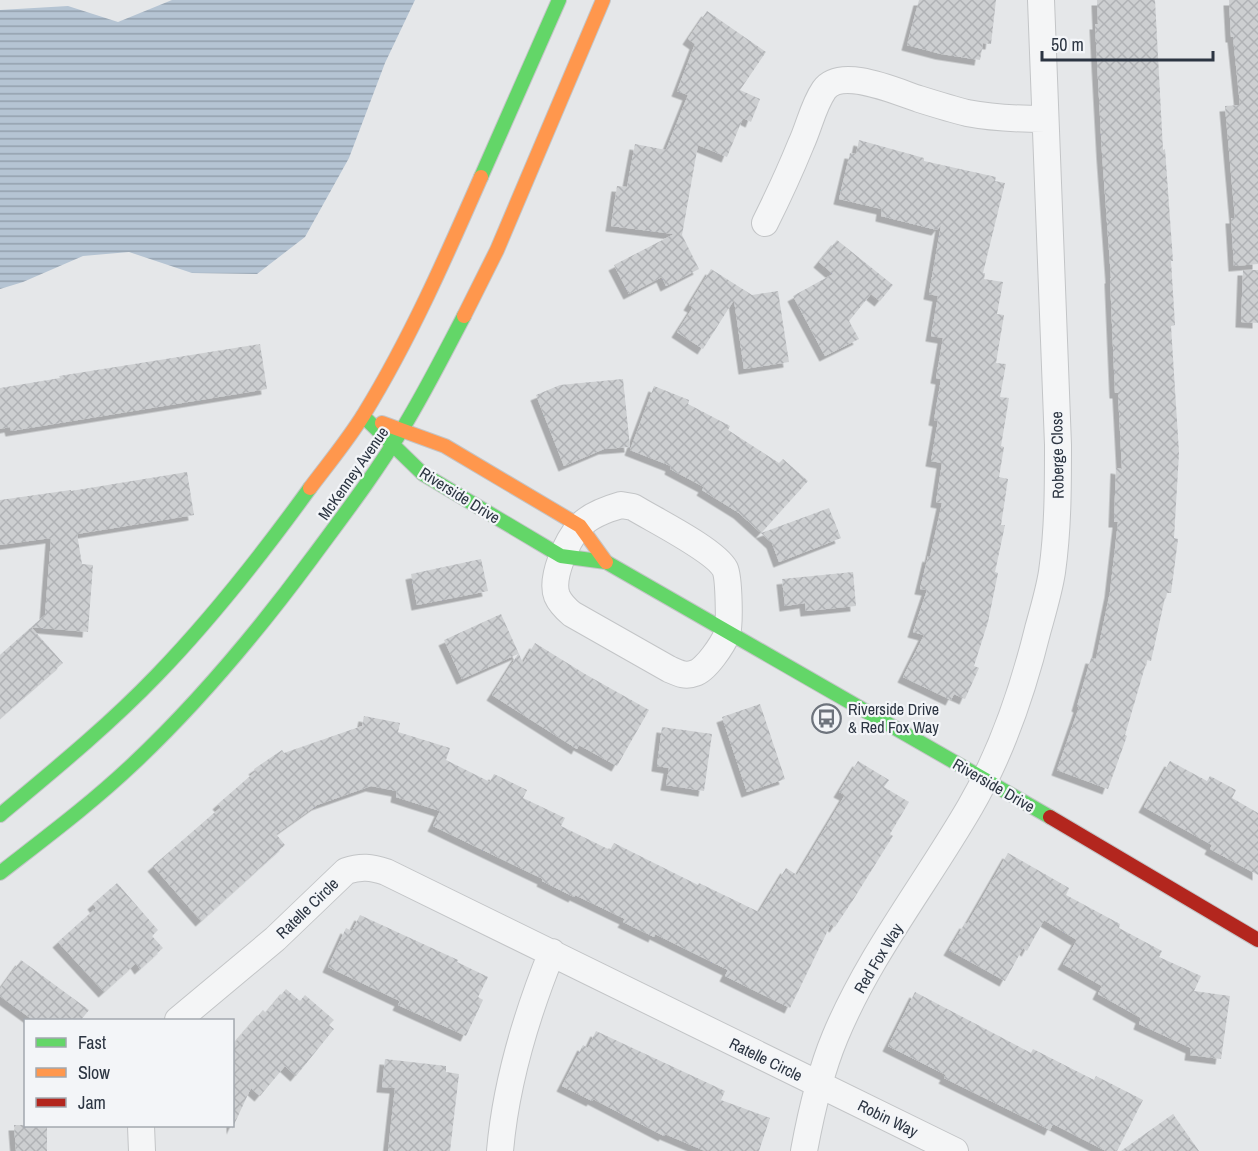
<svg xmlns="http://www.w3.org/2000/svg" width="1258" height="1151" viewBox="0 0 1258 1151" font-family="'Archivo Narrow',sans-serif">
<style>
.water{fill:url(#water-rules)}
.building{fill:url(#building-cross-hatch);filter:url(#shadow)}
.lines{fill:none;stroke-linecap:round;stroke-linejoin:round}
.street-casing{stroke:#c3c5c7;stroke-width:28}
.fast-casing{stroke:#c3c5c7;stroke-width:16}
.slow-casing{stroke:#c3c5c7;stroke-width:16}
.jam-casing{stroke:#c3c5c7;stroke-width:16}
.street{stroke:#f4f5f6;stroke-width:26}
.fast{stroke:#63d668;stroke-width:14}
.slow{stroke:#ff974d;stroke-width:14}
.jam{stroke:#b3261e;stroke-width:14}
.labels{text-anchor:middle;stroke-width:4.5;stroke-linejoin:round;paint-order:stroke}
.street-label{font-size:16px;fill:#2c3542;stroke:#f3f5f8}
.poi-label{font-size:16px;fill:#2c3542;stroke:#f3f5f8;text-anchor:start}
</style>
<defs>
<pattern id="water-rules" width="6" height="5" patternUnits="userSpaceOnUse" patternTransform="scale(1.5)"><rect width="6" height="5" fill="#b5c4d3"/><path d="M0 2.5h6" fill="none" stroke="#93a0ad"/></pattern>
<pattern id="building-cross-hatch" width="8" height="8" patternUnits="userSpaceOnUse" patternTransform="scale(1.5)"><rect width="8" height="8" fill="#cdcfd1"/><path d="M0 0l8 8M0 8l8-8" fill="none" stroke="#b0b2b5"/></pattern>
<filter id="shadow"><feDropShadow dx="-5.5" dy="5.5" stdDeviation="0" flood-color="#0004"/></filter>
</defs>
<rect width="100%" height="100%" fill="#e5e7e9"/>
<path class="water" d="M172,0H415L385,63L349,158L305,237L257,274L192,273L129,252L83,256L23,282L0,289V10L68,6L118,22Z"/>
<path class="building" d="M919,0H996L991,44L983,43L980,60L941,54L907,45Z
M1097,0H1155L1163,150L1165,149L1173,261H1171L1175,325L1171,326L1179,453L1174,538L1178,539L1171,593H1166L1151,661L1147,660L1125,735L1127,736L1108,789L1057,770L1079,707L1077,706L1091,658L1096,659L1110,592L1118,522H1114L1116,468L1122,469L1118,393H1115L1110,278H1111L1102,153L1095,24H1098Z
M1229,0H1258V264L1234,266L1231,218H1235L1225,106L1240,105L1233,37H1231Z
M707,11L766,52L740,90L760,99L751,122L743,118L727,157L698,145L682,235L699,269L666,286L662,277L629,294L614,265L674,234L611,226L617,186L627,187L635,144L666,150L688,95L677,91L695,44L688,39Z
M859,140L924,158V161L996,177L995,181L1005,183L983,273H985L984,279L1003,282L997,314L1004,315L996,363L1006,364L1000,397L1009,398L1001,446L1004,447L999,477L1008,479L1001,525H1005L995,572L998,573L988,622L974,666L979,668L965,699L954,694L951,700L903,677L924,635L913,632L927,590L920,589L928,556L930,557L942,503L936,502L942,463L931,461L938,421L934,420L941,379L936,378L943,338L931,336L938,296L929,294L941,225L937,230L881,216L882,209L839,199L850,153L856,154Z
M837,240L893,285L880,301L871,294L849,321L859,339L825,356L793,296L833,274L819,262Z
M711,269L752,295L778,291L789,362L744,369L734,300L703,349L677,332L693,307L689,305Z
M1243,270H1258V323L1241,322Z
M260,344L267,389L11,431L10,427L0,429V388L60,378L59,376Z
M623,379L630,447L604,449L564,466L536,395L560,385Z
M654,386L689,400L688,404L730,426L728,430L779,463L783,459L808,481L761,533L739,513L702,490L704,487L670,469L671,466L630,450Z
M187,472L194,515L77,534L82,564L93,565L88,632L31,627L63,663L0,718V655L45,615L51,538L0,545V500L71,490V491Z
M829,508L841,538L779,562L772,543L761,533Z
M481,559L488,591L417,605L411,574Z
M853,572L856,606L806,611L805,603L785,606L782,579Z
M501,614L523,663L535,643L585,674L649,710L617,766L579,745L577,749L492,695L518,654L462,679L444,640Z
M760,704L785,779L747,792L722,717Z
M364,716L400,723L398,732L450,748L446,760L490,782L494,774L527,790L523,798L565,818L561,826L610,850L614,843L698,885L699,883L759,912L786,868L797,875L845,795L839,792L858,761L889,780L884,787L909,802L890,834L893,836L853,900L835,927L831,924L790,1008L725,976L728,970L655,934L654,937L623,922L625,919L575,895L574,897L542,881L543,879L433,826L440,811L396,797L397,791L371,786L317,805L276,834L285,845L201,921L153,866L221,807L218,804L256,771L254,769L282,750L284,753L362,726Z
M662,727L712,734L704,791L666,785L669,768L657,766Z
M1170,761L1207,781L1210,776L1236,790L1232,798L1258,813V875L1210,849L1212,845L1144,807Z
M1008,853L1069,888L1066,895L1120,924L1119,928L1162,951L1159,957L1201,976L1194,991L1230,996L1221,1059L1190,1055L1191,1048L1139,1024L1141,1018L1098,994L1102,986L1063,964L1077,940L1044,920L1027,951L1023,948L1005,981L949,950L965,923L967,924Z
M117,883L158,930L152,936L163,948L140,969L136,963L104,992L58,942L96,908L93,904Z
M360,915L458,960L457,962L488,977L478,997L483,1000L466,1036L398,1005L400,1001L328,967L346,928L352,931Z
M21,960L89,1010L81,1020H33L0,996V989Z
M286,989L300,1001L305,995L334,1020L329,1025L334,1029L296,1076L285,1066L260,1096L251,1088L232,1129V1046L263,1010L266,1013Z
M915,992L1031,1053L1033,1049L1094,1080L1096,1076L1143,1100L1117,1151H1106L1053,1124L1050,1130L944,1078L946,1075L888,1046Z
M596,1031L725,1091L721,1100L770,1118L759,1151H705L665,1134L664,1136L593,1099L592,1101L562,1086L583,1045L588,1048Z
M385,1059L446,1066V1072L459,1074L450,1151H388L395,1088L382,1087Z
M1173,1114L1199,1151H1121Z
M14,1125H47V1151H16Z"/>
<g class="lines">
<defs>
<path id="street" d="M765,223C778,197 790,171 801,144C809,127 813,106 824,90C841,66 897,92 919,99C935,104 951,109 967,113C993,118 1018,119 1045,119
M621,505L633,507C654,520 715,550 725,569C729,578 730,626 727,634C723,644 706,670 695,673C685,677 678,673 669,669L572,614C566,609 560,603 557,596C550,578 567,540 580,526C590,515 607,509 621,505Z
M178,1020L275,939L346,871C361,866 371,867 386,872L955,1151
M141,1126L142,1151
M500,1151C506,1082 526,1016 552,952
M804,1151C811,1113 820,1073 835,1037C869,955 926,883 970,807C1002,752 1023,690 1038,629C1043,611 1049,591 1052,572C1058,530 1058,488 1058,445L1041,0"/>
<path id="fast" d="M481,177L559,0
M363,416L423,474L561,556L606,562L1050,817
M0,815C54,770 108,726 157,675C213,617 263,553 310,488
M0,873C45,838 92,803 133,764C200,701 258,631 312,558C343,516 376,473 403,428C425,392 444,354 464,316"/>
<path id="slow" d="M464,316L497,250L603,0
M382,423L445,446L580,526L606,562
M310,488C328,464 348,440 364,414C410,339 446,257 481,177"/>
<path id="jam" d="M1050,817L1258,940"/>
</defs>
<use href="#street" class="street-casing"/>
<use href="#fast" class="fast-casing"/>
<use href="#slow" class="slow-casing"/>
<use href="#jam" class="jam-casing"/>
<use href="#street" class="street"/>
<use href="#fast" class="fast"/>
<use href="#slow" class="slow"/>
<use href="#jam" class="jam"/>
</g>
<defs>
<symbol id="bus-ring" viewBox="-11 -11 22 22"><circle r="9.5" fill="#f3f5f8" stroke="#6d737c" stroke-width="1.5"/><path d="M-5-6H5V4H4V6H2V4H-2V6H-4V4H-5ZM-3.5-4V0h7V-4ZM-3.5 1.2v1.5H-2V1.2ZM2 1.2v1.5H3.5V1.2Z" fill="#6d737c"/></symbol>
</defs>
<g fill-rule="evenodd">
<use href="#bus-ring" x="810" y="702" width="33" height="33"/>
</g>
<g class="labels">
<g class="street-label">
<text transform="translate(1057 455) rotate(-91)" y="6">Roberge Close</text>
<text transform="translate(353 473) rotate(-55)" y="6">McKenney Avenue</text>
<text transform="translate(460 495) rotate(32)" y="6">Riverside Drive</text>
<text transform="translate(994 785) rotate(30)" y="6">Riverside Drive</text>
<text transform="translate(307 908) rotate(-44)" y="6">Ratelle Circle</text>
<text transform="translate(878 958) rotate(-59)" y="6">Red Fox Way</text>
<text transform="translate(766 1059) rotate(26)" y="6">Ratelle Circle</text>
<text transform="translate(888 1118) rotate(26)" y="6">Robin Way</text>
</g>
<g class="poi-label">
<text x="848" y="715">Riverside Drive<tspan x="848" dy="18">&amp; Red Fox Way</tspan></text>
</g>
</g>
<rect x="24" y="1019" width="210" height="108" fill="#f3f5f8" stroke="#a3a8af" stroke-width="1.5"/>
<rect x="36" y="1038" width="30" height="9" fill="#63d668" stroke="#a3a8af" stroke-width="1.5"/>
<text x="78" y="1049" font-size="18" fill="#2c3542">Fast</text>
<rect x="36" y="1068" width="30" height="9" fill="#ff974d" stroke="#a3a8af" stroke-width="1.5"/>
<text x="78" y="1079" font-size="18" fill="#2c3542">Slow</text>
<rect x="36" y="1098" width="30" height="9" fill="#b3261e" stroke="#a3a8af" stroke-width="1.5"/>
<text x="78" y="1109" font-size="18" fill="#2c3542">Jam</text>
<path d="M1042 51v9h171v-9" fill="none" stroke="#2c3542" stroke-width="3"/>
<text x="1051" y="51" font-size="18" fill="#2c3542" stroke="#f3f5f8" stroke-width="4.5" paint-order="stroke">50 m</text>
</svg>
